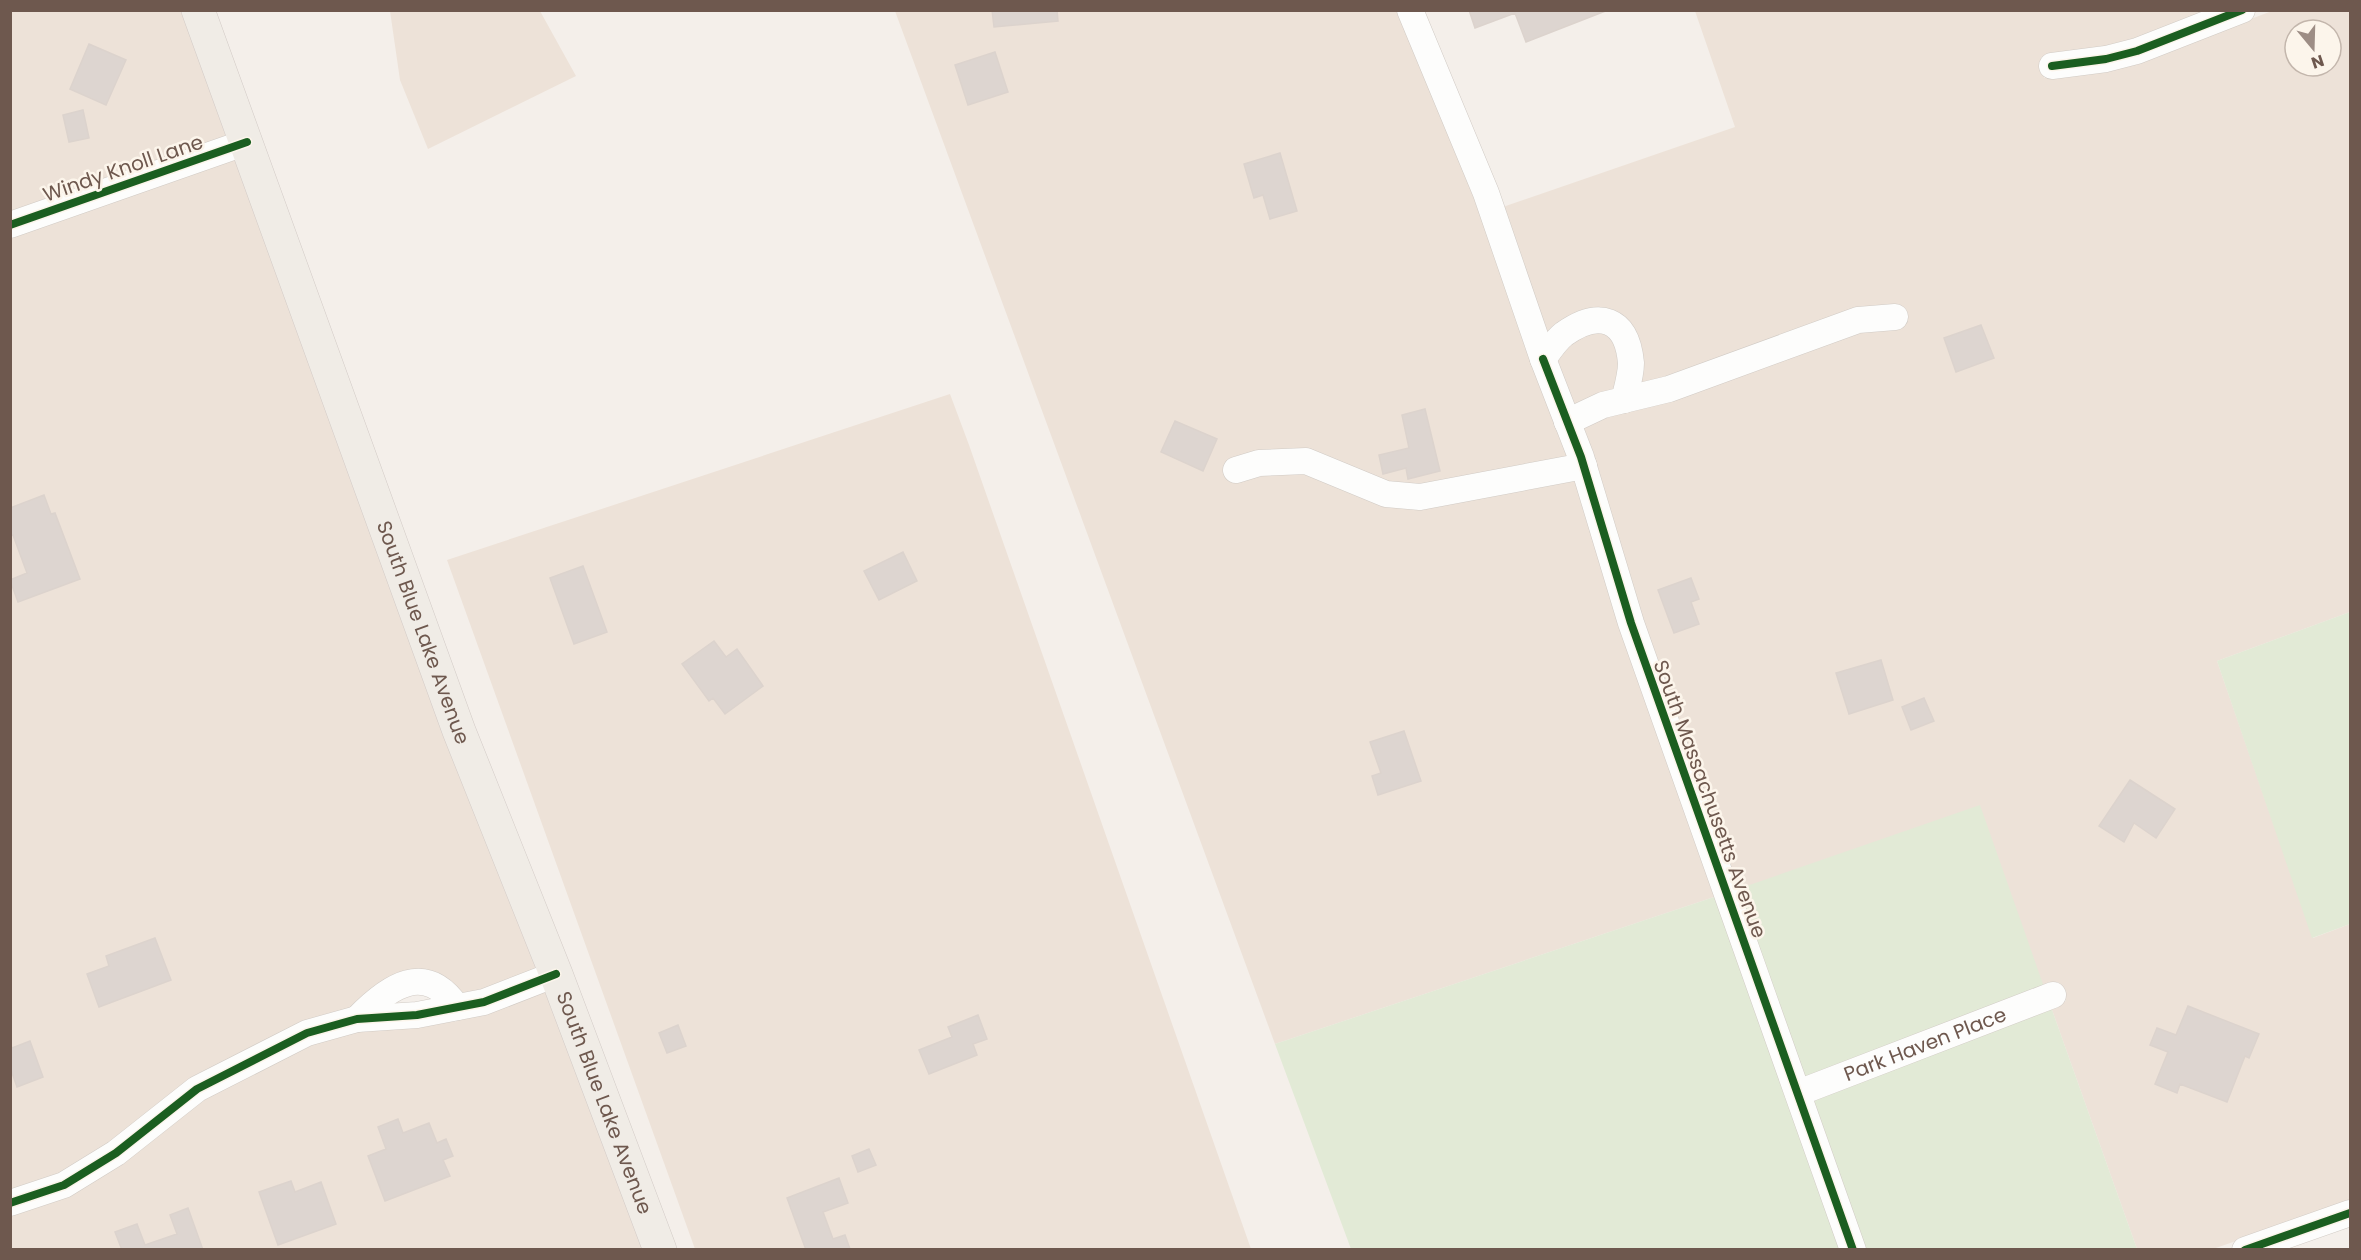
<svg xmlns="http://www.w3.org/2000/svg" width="2361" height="1260" viewBox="0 0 2361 1260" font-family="Poppins,sans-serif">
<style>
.residential{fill:#ede2d8;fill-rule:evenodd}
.green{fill:#e2ead6}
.building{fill:#ddd5d0;stroke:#dcd3cd;stroke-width:1.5}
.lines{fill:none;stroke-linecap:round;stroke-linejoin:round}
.minor-casing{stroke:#d1cbc5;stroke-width:27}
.major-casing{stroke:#d3cbc7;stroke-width:34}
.minor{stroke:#fdfdfc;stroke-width:26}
.major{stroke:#f0ece6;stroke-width:33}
.cycleway-casing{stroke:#fcf5eb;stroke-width:11}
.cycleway{stroke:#1b5e20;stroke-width:8}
.labels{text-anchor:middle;stroke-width:5;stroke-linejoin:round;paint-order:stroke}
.street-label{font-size:20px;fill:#6e584e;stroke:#fcf5eb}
</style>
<rect width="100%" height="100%" fill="#f4efea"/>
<path class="residential" d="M11,11H188L234,135L11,213Z
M390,11H540L576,76L428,149L400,80Z
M895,11H1415L1497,209L1735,127L1695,11H2213L2133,41L2104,49L2041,57L2044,78L2108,70L2140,61L2272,11H2350V612L2217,661L2313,938L2350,924V1201L2213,1249H2137L2051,1007L2066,1001L2058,982L2044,987L1735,890L1572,460L1717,896L1275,1044ZM2295,30H2331V66H2295Z
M241,155L543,968L481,992L460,996L441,976L428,971H412L353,1008H347V1014L358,1033L362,1029L453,1019L455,1022L461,1018L551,988L645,1249L11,1250V236Z
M950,394L969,445L1251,1249H695L447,560Z"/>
<path class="green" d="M2350,612V924L2312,938L2217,661Z
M1980,805L2044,987L1803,1079L1735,890Z
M1717,896L1843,1249H1351L1275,1044Z
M2051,1007L2137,1249H1863L1810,1099Z"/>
<path class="building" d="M992,10H1057L1058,21L994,27Z
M1469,10H1608L1526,42L1515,13L1475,28Z
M89,44L126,60L106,105L70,89Z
M995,52L1008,92L968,105L955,65Z
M83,110L89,138L69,142L63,115Z
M1280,153L1297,211L1270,219L1263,195L1254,198L1244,164Z
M1981,325L1994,358L1956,372L1944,338Z
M1425,409L1440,471L1408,479L1406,468L1383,474L1379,455L1409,448L1402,415Z
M1175,421L1217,439L1203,471L1161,452Z
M44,495L51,514L55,513L80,579L18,602L10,580L27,573L13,535L10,536V508Z
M903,552L917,581L879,600L864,571Z
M583,566L607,632L574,644L550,578Z
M1691,578L1699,599L1691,602L1699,624L1674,633L1658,590Z
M714,641L726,657L737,649L763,686L725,714L713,698L709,701L682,664Z
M1881,660L1893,700L1849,714L1836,673Z
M1924,698L1934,721L1911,730L1902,707Z
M1404,731L1421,781L1378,795L1372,776L1381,773L1370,742Z
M2130,780L2175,809L2156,838L2134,823L2124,842L2099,826Z
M155,938L171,980L99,1007L87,974L109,966L106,956Z
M2188,1006L2259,1034L2249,1058L2245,1056L2227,1102L2180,1084L2177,1093L2155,1084L2168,1052L2150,1045L2157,1028L2176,1035Z
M978,1015L987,1039L973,1044L977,1055L929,1074L919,1050L952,1037L948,1027Z
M678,1025L686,1046L667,1053L659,1033Z
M30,1041L43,1077L17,1087L10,1067V1043L12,1048Z
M398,1119L403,1133L429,1123L437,1143L446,1139L453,1156L443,1160L450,1176L385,1201L368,1156L386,1149L378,1127Z
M869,1149L876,1165L858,1172L852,1156Z
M839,1178L848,1203L823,1212L833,1239L845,1235L850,1249L806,1250L787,1198Z
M291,1181L295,1192L321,1182L336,1224L278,1245L259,1192Z
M188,1208L203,1250H122L115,1232L137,1224L145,1245L177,1234L170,1215Z"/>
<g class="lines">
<defs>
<g id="minor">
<path d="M1410,10L1486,193L1543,359L1581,457L1631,623L1853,1250"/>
<path d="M2052,66L2106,59L2137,51L2242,10"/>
<path d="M10,225L247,142"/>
<path d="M1543,359C1549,351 1556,340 1564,334C1599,309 1627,318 1631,363C1631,375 1627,388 1624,400"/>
<path d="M1567,422L1603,405L1669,389L1858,320L1895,317"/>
<path d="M1236,470L1259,463L1306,461L1386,494L1420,497L1584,466"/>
<path d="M357,1019C389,986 425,961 457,1007"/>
<path id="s1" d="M1798,1093L2053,995"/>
<path d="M10,1203L64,1185L116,1153L197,1089L307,1033L357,1019L417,1015L484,1002L556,974"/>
<path d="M2245,1250L2350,1213"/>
</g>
<g id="major">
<path id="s2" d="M198,10L459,731L556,974L660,1250"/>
</g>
</defs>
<use href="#minor" class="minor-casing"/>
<use href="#major" class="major-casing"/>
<use href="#minor" class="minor"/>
<use href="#major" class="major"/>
<defs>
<path id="cycleway" d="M2052,66L2106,59L2137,51L2242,10
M10,225L247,142
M1543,359L1581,457L1631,623L1853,1250
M10,1203L64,1185L116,1153L197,1089L307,1033L357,1019L417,1015L484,1002L556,974
M2245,1250L2350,1213"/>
</defs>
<use href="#cycleway" class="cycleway-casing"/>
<use href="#cycleway" class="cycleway"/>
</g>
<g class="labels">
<g class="street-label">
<text transform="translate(123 168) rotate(-19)" y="7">Windy Knoll Lane</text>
<text dy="7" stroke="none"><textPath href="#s2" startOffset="662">South Blue Lake Avenue</textPath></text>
<text transform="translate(1710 799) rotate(70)" y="7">South Massachusetts Avenue</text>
<text dy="7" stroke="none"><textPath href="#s1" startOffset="136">Park Haven Place</textPath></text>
<text dy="7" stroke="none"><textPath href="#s2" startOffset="1166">South Blue Lake Avenue</textPath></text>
</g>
</g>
<rect width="2361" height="1260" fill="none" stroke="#6e584e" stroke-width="24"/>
<g transform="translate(2313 48) rotate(161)"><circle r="28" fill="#fcf5eb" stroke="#c3b6ac" stroke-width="1.5"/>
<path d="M0-4.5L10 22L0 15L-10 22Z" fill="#9d8d85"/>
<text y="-9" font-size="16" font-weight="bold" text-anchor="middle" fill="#6e584e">N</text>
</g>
</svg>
